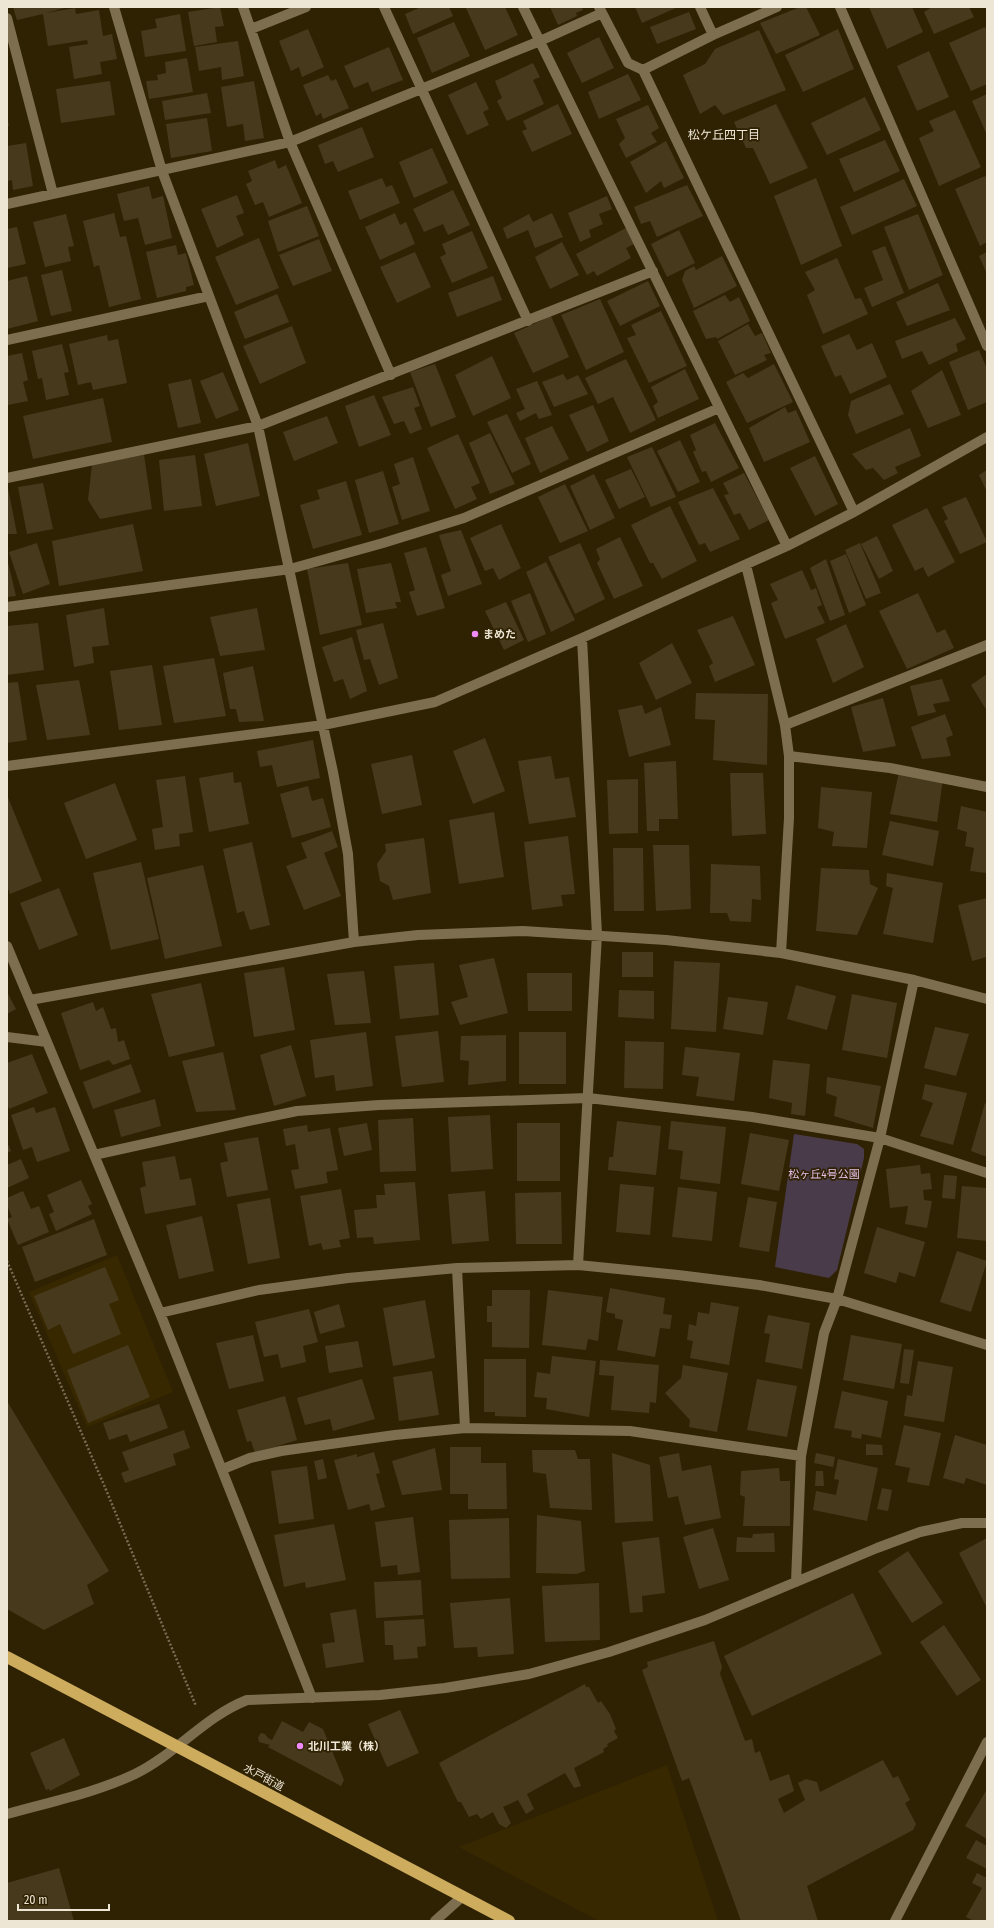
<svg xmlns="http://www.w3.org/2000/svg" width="994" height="1928" viewBox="0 0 994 1928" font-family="'Fira Sans Condensed','Noto Sans JP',sans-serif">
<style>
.built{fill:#382800}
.green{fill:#4a3b4b}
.building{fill:#473a1c}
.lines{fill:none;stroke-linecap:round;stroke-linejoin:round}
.path{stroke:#786d54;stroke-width:2.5;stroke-dasharray:2 2;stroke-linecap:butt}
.minor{stroke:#7d6e4f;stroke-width:10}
.highway{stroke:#ceac5e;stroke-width:12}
.poi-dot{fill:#ee8bf8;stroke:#2f2203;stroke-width:1.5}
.labels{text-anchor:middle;stroke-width:3.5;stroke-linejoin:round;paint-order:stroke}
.poi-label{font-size:11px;font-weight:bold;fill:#eee6d5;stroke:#2f2203;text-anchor:start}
.park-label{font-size:11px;fill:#e6bfe9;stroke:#2f2203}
.street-label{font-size:11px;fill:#eee6d5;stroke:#2f2203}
.neighbourhood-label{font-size:12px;fill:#eee6d5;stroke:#2f2203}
</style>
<rect width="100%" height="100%" fill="#2f2203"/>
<path class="built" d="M117,1255L173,1392L87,1427L29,1292Z
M667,1765L718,1921H599L459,1847Z"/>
<path class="green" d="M794,1134L857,1144L864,1149V1158L837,1270L829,1278L775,1267Z"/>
<path class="building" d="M13,7H68L46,13L75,8L76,14L99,10L103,36L112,34L117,59L100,62L102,74L74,79L69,47L88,44L87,40L48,46L43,14L17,20Z
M220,7L224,26L215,27L217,42L194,46L188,12Z
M421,7H449L453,16L413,34L405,14Z
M505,7L518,35L485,50L466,8Z
M550,7H582L583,10L576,13L577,16L558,25Z
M635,7H678L642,23Z
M800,7H806L820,35L776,54L760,23Z
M869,7H912L923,32L887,49Z
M932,7H969L974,17L934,34L924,12Z
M689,12L696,29L657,44L650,27Z
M180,14L186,51L145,57L141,31L157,28L155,19Z
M454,22L470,56L432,73L417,38Z
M985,27L987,32V84L971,91L949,43Z
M308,29L324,67L302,77L299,67L291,71L279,41Z
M838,29L854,69L803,92L785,55Z
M759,30L786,90L723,115L715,105L700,114L683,75L705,64L715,49Z
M599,37L614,68L582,83L567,53Z
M238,41L244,76L222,80L221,67L199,71L195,47Z
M389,47L403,80L372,92L368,82L354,88L344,66Z
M929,51L949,97L917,111L897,66Z
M187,58L193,92L149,99L146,81L158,80L157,75L166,73L165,62Z
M533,63L540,77L533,80L544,104L507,121L497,101L502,98L495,81Z
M628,74L641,100L599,119L588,92Z
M328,75L331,81L336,79L349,108L323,119L321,113L316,116L303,85Z
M110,81L115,115L61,123L56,89Z
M254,81L264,138L245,141L243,124L227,127L221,87Z
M476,82L489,109L483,112L489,125L467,135L448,95Z
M207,93L211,113L165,120L162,101Z
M987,94V135L972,101Z
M865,97L881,130L827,155L811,123Z
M558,104L572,134L532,152L522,131L527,129L523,121Z
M776,104L808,168L770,184L753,148H746L734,122Z
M648,105L659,128L651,133L657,142L626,158L619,144L625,138L616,119Z
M955,110L981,167L939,186L919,138L934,131L929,121Z
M7,116L9,126H7Z
M207,118L212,151L171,158L166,124Z
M362,127L374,157L338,172L333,161L325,164L318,145Z
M885,140L900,171L854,192L839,159Z
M666,141L684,178L664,188L661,181L646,193L630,162Z
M26,143L33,186L13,190L12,180L7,181V146Z
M432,148L448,183L414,198L399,162Z
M275,160L278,169L286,165L302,203L269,217L263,202L255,205L246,184L252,181L248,171Z
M985,176L987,180V242L980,246L955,189Z
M382,178L386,187L392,185L400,203L360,220L348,191Z
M816,178L842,246L801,265L774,196Z
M904,179L917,206L852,235L840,207Z
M687,185L703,216L657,237L650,221L641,224L634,207Z
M149,186L152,199L163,196L172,238L145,245L138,218L124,221L117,194Z
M453,190L470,225L448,235L443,224L424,232L413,209Z
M237,195L244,213L236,216L244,235L217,248L201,209Z
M607,196L612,209L599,214L603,224L589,230L591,237L580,242L568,213Z
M307,206L319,236L278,252L268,221Z
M114,213L120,237L126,236L141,299L109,307L99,265L94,267L83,221Z
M395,213L400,225L406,222L415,244L380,260L365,227Z
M552,213L563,237L535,248L528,230L507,239L503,228L529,214L533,222Z
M66,214L74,246L68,247L71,261L45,267L33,222Z
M918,214L943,275L909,290L884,227Z
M17,227L26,264L7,268V229Z
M626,228L634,244L626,248L631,258L597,276L594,271L587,275L576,254Z
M679,230L695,263L667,277L651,244Z
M472,231L488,268L452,283L440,257L446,254L442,244Z
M259,238L279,288L236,305L215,257Z
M319,239L332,271L293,286L279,255Z
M562,242L579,275L550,289L535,257Z
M176,245L178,255L186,253L194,285L186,287V291L157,298L146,252Z
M885,246L904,293L872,307L864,288L883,280L872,251Z
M415,252L431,287L397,303L380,267Z
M987,252V274L979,256Z
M722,256L737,286L694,308L682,280L685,271L694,266L696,270Z
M837,258L855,299L861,298L868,314L823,334L807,295L815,290L805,272Z
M62,270L72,311L51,316L41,275Z
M27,276L38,321L7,329V281Z
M493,276L502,300L457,317L448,293Z
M648,281L660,306L620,326L607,301Z
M938,283L950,310L907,326L896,302Z
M277,294L289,322L245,339L234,312Z
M725,295L730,302L739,297L750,321L717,339L716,337L706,339L693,311Z
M600,299L624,352L586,370L561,315Z
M661,311L687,366L649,383L627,338L636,335L631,325Z
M551,316L569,357L533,373L514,333Z
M955,318L966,339L956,344L958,351L929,365L922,351L902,359L895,341Z
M748,324L755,336L762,333L771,353L764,355L767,360L735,375L718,341Z
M292,326L306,363L260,384L243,346Z
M849,334L857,350L872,343L887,377L850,394L841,375L835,377L821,346Z
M107,335L108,341L118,339L127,383L93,390L91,382L78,385L69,344Z
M62,344L69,372L64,373L69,395L46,400L42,378L38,379L32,351Z
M979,350L987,369V402L968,410L949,362Z
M22,353L28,380L23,382L28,401L8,405L7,356Z
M492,356L511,398L473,416L455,375Z
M626,359L656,420L630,433L613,397L598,404L585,378Z
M435,364L456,417L431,427L410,372Z
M774,364L793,402L747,423L726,382L743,373L748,378Z
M685,369L699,399L658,418L653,406L658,402L651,387Z
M942,370L961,415L928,428L911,391Z
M223,372L239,410L216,419L200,381Z
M563,374L567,380L578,375L588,394L554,407L542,382Z
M191,379L201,423L178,428L168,384Z
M537,381L552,415L539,419L536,413L520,421L516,413L525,409L516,389Z
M890,384L904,414L856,434L848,415L851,401Z
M413,387L420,406L414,408L422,429L410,434L404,421L394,424L382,397Z
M374,395L391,435L359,447L345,406Z
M103,398L112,442L33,459L23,416Z
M593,405L609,441L587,452L569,415Z
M785,407L788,413L796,410L810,442L764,462L749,428Z
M507,414L531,464L512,473L487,422Z
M327,416L338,443L294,461L283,432Z
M715,423L739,468L711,482L706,471L702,472L693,452L696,450L690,435Z
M552,426L569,459L540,473L525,438Z
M910,428L921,456L895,467L898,473L884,480L873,468L866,470L852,454Z
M490,433L515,484L490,494L469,443Z
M458,434L480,483L471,487L477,499L455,509L427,448Z
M680,440L700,482L678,492L657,451Z
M248,443L260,496L216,506L204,454Z
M652,447L676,497L651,507L627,457Z
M144,455L152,509L100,519L88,500L92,464Z
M195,455L202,506L164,511L159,460Z
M815,456L838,504L815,516L790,468Z
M413,457L430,511L402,520L392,487L400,484L394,464Z
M631,469L645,497L619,509L605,480Z
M987,470V492L979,475Z
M383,471L399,524L369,533L355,480Z
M744,473L769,520L749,530L740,513L734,515L724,495L729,494L723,483Z
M594,474L615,518L590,530L570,486Z
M346,481L362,535L313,549L300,505L320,499L317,490Z
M43,483L53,529L27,534L18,487Z
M565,484L588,531L560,543L538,497Z
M7,488H8L17,534H7Z
M713,488L740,539L710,552L705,543L699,545L678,502Z
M966,497L987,542L960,554L944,521L948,519L942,507Z
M670,506L697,561L662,579L653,563H650L631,525Z
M927,508L955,562L928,577L923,567L915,571L892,525Z
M133,524L143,571L59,586L52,541Z
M501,524L521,568L499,580L493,568L485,571L470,538Z
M461,530L482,584L448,596L441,575L451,571L439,535Z
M877,536L893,571L879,579L861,544Z
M620,537L643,586L614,599L597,563L600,559L596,549Z
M37,543L50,584L23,594L9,552Z
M580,543L605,599L575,614L548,557Z
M860,543L881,593L866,599L845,550Z
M426,547L445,608L417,616L409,592L415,590L404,553Z
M846,554L866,605L849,613L830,561Z
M7,558L16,596L7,597Z
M826,559L845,615L830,621L810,568Z
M546,562L575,620L551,632L526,572Z
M348,563L362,625L320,635L307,569Z
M391,563L401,602H395L397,608L366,613L357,569Z
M802,570L811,590L816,588L822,605L817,607L825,623L785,639L771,603L778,600L770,584Z
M530,593L546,634L528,642L511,601Z
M918,593L937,633L945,629L954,648L907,669L879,611Z
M506,602L524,640L504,650L485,611Z
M104,608L109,645L92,647L94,663L74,667L66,615Z
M257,608L265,650L220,656L210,617Z
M733,616L755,665L715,682L709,666L713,663L697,630Z
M38,623L44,670L7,675V626Z
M383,623L398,678L379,685L370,659L364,660L356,630Z
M846,624L864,667L833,683L816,639Z
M352,637L367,691L350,699L343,679L334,682L322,647Z
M672,643L692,683L656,700L639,663Z
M214,658L226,716L174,723L163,666Z
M152,665L162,725L119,730L110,671Z
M253,666L264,721L239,722L236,709H230L223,673Z
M987,674V711L971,685Z
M942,679L950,701L933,704L936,712L918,716L910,686Z
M79,680L90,735L47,740L36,685Z
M18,682L27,740L7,743V683Z
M696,693L768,694L767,765L713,760L715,720L695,719Z
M883,698L896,746L863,752L851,707Z
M642,705L645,714L661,707L671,745L629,757L618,710Z
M945,714L953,735L946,738L951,756L922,759L911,727Z
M485,738L505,791L473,804L453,751Z
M313,740L320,778L277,787L272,765L260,767L257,751Z
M412,755L422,805L382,814L371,764Z
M551,756L555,779L569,777L576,817L529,824L518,761Z
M676,761L678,819H659V831H647L644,763Z
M233,772L234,783L241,782L249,824L209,832L199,778Z
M899,772L943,779L937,822L890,814Z
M730,773H763L766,834L732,836Z
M185,776L193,832L179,834L180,846L155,850L152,829L163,827L156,780Z
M638,779V833L609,834L607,780Z
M115,783L137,840L86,859L64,803Z
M308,786L312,801L323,798L331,827L292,838L280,794Z
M821,787L872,792L867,848L832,846L834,832L818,828Z
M7,795L42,881L10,894L7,886Z
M961,806L987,812V873L970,871L974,848L965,846L967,832L957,829Z
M494,812L504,877L459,884L449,820Z
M890,821L939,831L933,866L882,855Z
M332,831L338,847L324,853L341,896L304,910L286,866L307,858L301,843Z
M568,836L575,894L561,895L563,906L532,910L524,842Z
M424,838L431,893L393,900L389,886L380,881L377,864L386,851L385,844Z
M252,842L270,925L250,930L244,911L237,913L223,849Z
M653,845H689L691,909L656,911Z
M613,848H643L644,911H614Z
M141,862L159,939L111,950L93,873Z
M711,864L760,866L761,900L752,899L751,922L730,921L727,913H710Z
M203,865L222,946L165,959L147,878Z
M821,868L869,870L870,884L878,888L857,935L816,931Z
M887,873L943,883L933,943L883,934L893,888L886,886Z
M59,888L78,935L39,950L20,903Z
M987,898V957L972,961L958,905Z
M622,952H653V977H622Z
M494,958L508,1013L460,1025L451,1002L468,997L459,965Z
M674,961L720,963L716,1032L671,1029Z
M434,963L439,1015L400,1019L394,966Z
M284,967L295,1030L254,1037L244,973Z
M364,971L371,1023L335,1025L327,974Z
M527,973H572V1011H528Z
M201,983L215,1046L169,1057L151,994Z
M796,985L836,996L827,1030L787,1019Z
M619,990L654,991V1019L618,1017Z
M7,992L16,1009L7,1014Z
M852,994L897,1003L887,1058L842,1050Z
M728,997L768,1002L763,1035L723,1029Z
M93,1002L96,1011L103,1007L111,1029L116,1028L118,1042L124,1040L130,1059L113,1065L109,1060L80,1070L61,1013Z
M935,1027L969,1034L956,1076L924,1068Z
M438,1031L444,1082L402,1087L395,1036Z
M366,1032L373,1086L336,1091L334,1075L315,1078L310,1040Z
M519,1032H566V1084H519Z
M506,1035V1081L468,1085L469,1061L460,1060L461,1036Z
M625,1041L664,1042L663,1089L624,1088Z
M291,1045L306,1096L274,1106L260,1055Z
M685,1047L740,1053L734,1101L696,1096L699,1077L682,1075Z
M223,1052L236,1110L196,1112L182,1061Z
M32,1054L48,1093L9,1109L7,1103V1063Z
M773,1060L810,1064L805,1116L791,1114L792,1103L769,1098Z
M131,1064L141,1092L93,1109L83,1082Z
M827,1077L881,1086L873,1128L834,1116L837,1097L826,1093Z
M925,1084L967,1093L953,1145L920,1136L933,1103L922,1099Z
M155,1099L161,1126L121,1137L114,1110Z
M985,1103L987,1104V1157L971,1151Z
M34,1107L36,1113L55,1107L70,1151L37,1162L32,1147L23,1150L11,1115Z
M490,1115L493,1169L451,1172L448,1117Z
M413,1118L416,1171L380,1172L378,1120Z
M617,1121L661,1126L656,1175L608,1170L609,1157H613Z
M671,1121L726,1127L720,1184L680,1179L683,1151L668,1149Z
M367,1123L372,1150L344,1156L338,1128Z
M517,1123H560V1181H517Z
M307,1125L308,1132L330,1128L338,1170L326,1172L328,1183L295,1189L291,1170L299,1169L295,1144L286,1146L283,1129Z
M750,1133L789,1140L779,1191L741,1184Z
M258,1137L268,1190L227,1197L220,1163L228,1161L224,1143Z
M7,1142L11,1151L7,1153Z
M175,1156L180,1180L191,1178L196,1205L145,1214L140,1188L146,1186L142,1162Z
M21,1159L29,1178L7,1188V1165Z
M920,1165L921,1174L930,1173L932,1189L923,1190L924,1200L932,1201L927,1228L905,1224L908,1206L890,1208L886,1169Z
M944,1175L957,1176L955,1199L942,1198Z
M81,1180L92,1204L88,1206L92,1214L56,1231L49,1214L54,1212L47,1195Z
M415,1182L420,1240L374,1244L373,1237L357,1238L354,1210L377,1208L376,1195H385L384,1184Z
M620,1184L654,1187L650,1235L616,1232Z
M962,1186L987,1188V1241L957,1238Z
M678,1187L717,1192L712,1241L672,1237Z
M341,1189L350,1238L339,1240L341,1247L323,1250L321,1243L309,1246L300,1196Z
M23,1191L31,1209L39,1206L49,1232L18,1245L7,1219L12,1217L7,1206V1198Z
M485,1191L489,1241L452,1244L448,1194Z
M561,1192L562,1244H516L515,1193Z
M748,1197L777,1202L769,1252L739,1247Z
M270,1198L280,1258L248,1264L237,1204Z
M202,1216L214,1271L179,1279L166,1225Z
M94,1219L107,1255L35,1282L22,1247Z
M877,1227L925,1242L915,1277L899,1272L896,1283L864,1273Z
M957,1251L987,1261L971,1312L940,1302Z
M105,1267L119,1300L109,1304L121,1334L73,1354L60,1324L48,1330L34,1296Z
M610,1288L665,1298L663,1314L672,1315L670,1329L660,1328L655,1357L617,1350L623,1320L615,1318V1314L606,1312Z
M492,1290H530L529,1348L492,1347V1322H487V1306H492Z
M548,1290L603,1297L598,1341L588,1339L586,1350L542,1345Z
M425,1300L435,1358L393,1366L383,1308Z
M711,1302L739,1307L729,1365L690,1358L693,1341L687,1340L689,1324L696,1326L698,1312L709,1314Z
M339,1304L345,1327L320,1334L314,1312Z
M309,1309L318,1342L303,1346L306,1362L281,1368L278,1354L264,1357L255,1322Z
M768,1315L810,1323L802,1369L765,1362L770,1334L764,1333Z
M253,1335L264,1381L229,1389L216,1343Z
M851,1335L902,1344L894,1389L843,1380Z
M358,1341L363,1367L329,1373L325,1346Z
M128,1345L150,1397L88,1423L67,1370Z
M904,1349L914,1350L909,1384L900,1383Z
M552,1356L596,1361L589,1417L546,1409L547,1398L534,1397L537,1372L550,1374Z
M484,1359H526V1417L495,1416V1412H484Z
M600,1360L659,1365L656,1403L650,1402L649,1413L611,1410L614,1376L599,1375Z
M918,1361L953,1367L944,1422L904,1416L907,1395L912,1396Z
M683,1365L728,1373L717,1432L689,1427L690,1420L665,1393L681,1378Z
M432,1371L439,1415L399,1421L393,1377Z
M362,1379L375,1419L333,1431L330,1419L305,1425L297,1398Z
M757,1379L797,1386L787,1437L747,1430Z
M842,1391L888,1401L881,1438L862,1434L861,1439L851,1437L852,1431L834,1428Z
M285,1396L297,1440L255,1453L251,1441L247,1442L237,1410Z
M7,1401L109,1571L87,1585L94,1604L44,1630L7,1609Z
M159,1404L168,1428L130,1442L127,1434L109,1440L103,1423Z
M904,1425L941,1433L929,1486L907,1482L910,1468L895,1465Z
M184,1430L190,1448L173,1454L176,1465L125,1483L121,1473L129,1470L122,1452Z
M955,1435L987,1445V1485L966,1478L964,1484L943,1478Z
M866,1444L882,1445L883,1455H866Z
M450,1447H481V1463H506L507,1509H468V1494H450Z
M435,1448L442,1490L402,1495L392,1461Z
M532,1450H575L578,1459H590L592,1510L550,1508L546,1474L533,1472Z
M374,1452L380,1473L376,1474L385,1507L371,1511L369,1504L348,1510L334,1460L357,1454V1457Z
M612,1453L650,1465L653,1521L615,1523Z
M679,1453L682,1471L711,1465L721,1518L685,1525L678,1496L668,1498L659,1457Z
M816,1453L835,1457L833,1467L814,1463Z
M323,1459L327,1478L318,1480L314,1461Z
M838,1459L878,1468L867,1521L813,1510L816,1491L836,1495L839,1480L834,1479Z
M307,1466L314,1519L279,1524L271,1471Z
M779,1468L780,1481H790V1526H743L745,1497L740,1495L741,1471Z
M816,1471H823L824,1486H815Z
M882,1488L892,1490L888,1511L877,1509Z
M537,1515L581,1521L585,1571L576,1574L536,1573Z
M413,1517L420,1572L398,1575L397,1565L381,1567L375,1522Z
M509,1518L510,1578L451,1579L449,1520Z
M334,1524L346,1580L306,1588L305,1582L284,1587L274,1535Z
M713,1528L729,1580L699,1589L683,1537Z
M774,1533L775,1552H736L737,1537L752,1538L753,1534Z
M659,1537L665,1593L642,1596L643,1612L630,1613L622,1542Z
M987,1538V1608L959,1553Z
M908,1551L943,1603L912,1623L878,1571Z
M421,1580L423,1615L376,1618L374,1582Z
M599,1583L600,1640L545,1642L542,1586Z
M853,1593L882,1654L752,1716L724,1656Z
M510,1598L514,1654L478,1657L477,1647L454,1648L450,1603Z
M356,1609L364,1662L326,1668L322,1644L335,1642L330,1613Z
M424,1619L426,1646L417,1647L418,1658L394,1660L393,1645H385L384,1621Z
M944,1625L981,1680L957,1696L920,1642Z
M714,1641L722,1667L720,1674L745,1741L752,1739L755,1753L760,1751L770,1781L789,1774L794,1791L778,1799L784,1813L805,1800L798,1783L806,1779L817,1782L820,1792L883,1760L893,1778L898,1776L910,1800L905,1803L916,1824L913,1830L807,1886L818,1921H741L689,1778L682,1781L642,1670L648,1667L647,1662Z
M585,1684L586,1687H589L598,1703L601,1701L610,1714L616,1729L614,1731L618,1738L607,1744L608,1746L603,1749L604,1752L574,1768L581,1786L574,1788L565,1773L527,1794L534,1809L526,1814L518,1800L503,1807L511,1823L506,1828L499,1824L493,1812L481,1819L477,1814L469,1817L461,1802H458L439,1763Z
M400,1710L419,1753L387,1767L368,1724Z
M282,1721L303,1732L309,1722L323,1729L344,1780L341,1786L268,1747L270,1745L259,1742L258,1737L261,1733L265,1734L268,1738L272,1740Z
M64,1738L80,1775L50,1791L49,1789L46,1790L30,1753Z
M987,1789V1839L965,1826Z
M976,1840L987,1846V1869L966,1858Z
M59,1868L74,1921H7V1883Z
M977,1873L987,1878V1921H974L966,1917L982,1888L972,1883Z"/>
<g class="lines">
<path class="path" d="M7,1261L104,1485L196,1706"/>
<path class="minor" d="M114,7L162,171L258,426L333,772L348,854L354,942
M243,7L290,142L391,375
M384,7L528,321
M523,7L787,546
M599,7L628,63L643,70L854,512
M700,7L713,35
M840,7L987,346
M7,18L53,194
M251,29L306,7
M643,70L713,35L777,7
M7,204L290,142L540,41L602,13
M7,340L209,296
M7,478L258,426L653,271
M746,565L785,725L789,756V818L781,953
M7,607L290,569L383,543L464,518L719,408
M785,725L987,645
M789,756L890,768L987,787
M7,766L323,725L435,702L582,638L787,546L854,512L987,437
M7,946L160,1313L312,1698
M30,1000L354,942L418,935L523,931L666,940L781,953L914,980L987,999
M7,1037L47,1042
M94,1155L248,1121L297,1111L379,1105L588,1098L752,1117L880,1138L987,1173
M578,1265L597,935L582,638
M457,1268L465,1428
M160,1313L259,1290L348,1278L457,1268L578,1265L678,1275L759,1285L837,1299L987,1345
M223,1469L250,1458L281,1451L395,1435L465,1428L630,1431L801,1456
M796,1582L801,1456L824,1333L837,1299L880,1138L914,980
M7,1814C49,1802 95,1793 135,1774C176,1754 204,1717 247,1700L380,1695L445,1688L529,1674L609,1652L705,1620L877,1548L920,1532L962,1523H987
M435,1921L463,1896
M895,1921L987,1742"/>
<path class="highway" d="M7,1657L509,1921"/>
</g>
<g class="poi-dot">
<circle cx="475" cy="634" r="4"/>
<circle cx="300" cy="1746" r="4"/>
</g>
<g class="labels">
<g class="poi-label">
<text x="483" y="638">まめた</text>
<text x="308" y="1750">北川工業（株）</text>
</g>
<g class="park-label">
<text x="824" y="1178">松ヶ丘4号公園</text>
</g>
<g class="street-label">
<text transform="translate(264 1777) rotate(28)" y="4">水戸街道</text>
</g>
<g class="neighbourhood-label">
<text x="724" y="139">松ケ丘四丁目</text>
</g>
</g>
<rect width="994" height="1928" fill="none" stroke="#eee6d5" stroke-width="16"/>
<path d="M18 1904v6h91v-6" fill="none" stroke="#eee6d5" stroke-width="2"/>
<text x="24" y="1904" font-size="12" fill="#eee6d5" stroke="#2f2203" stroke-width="3" paint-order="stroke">20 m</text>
</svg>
